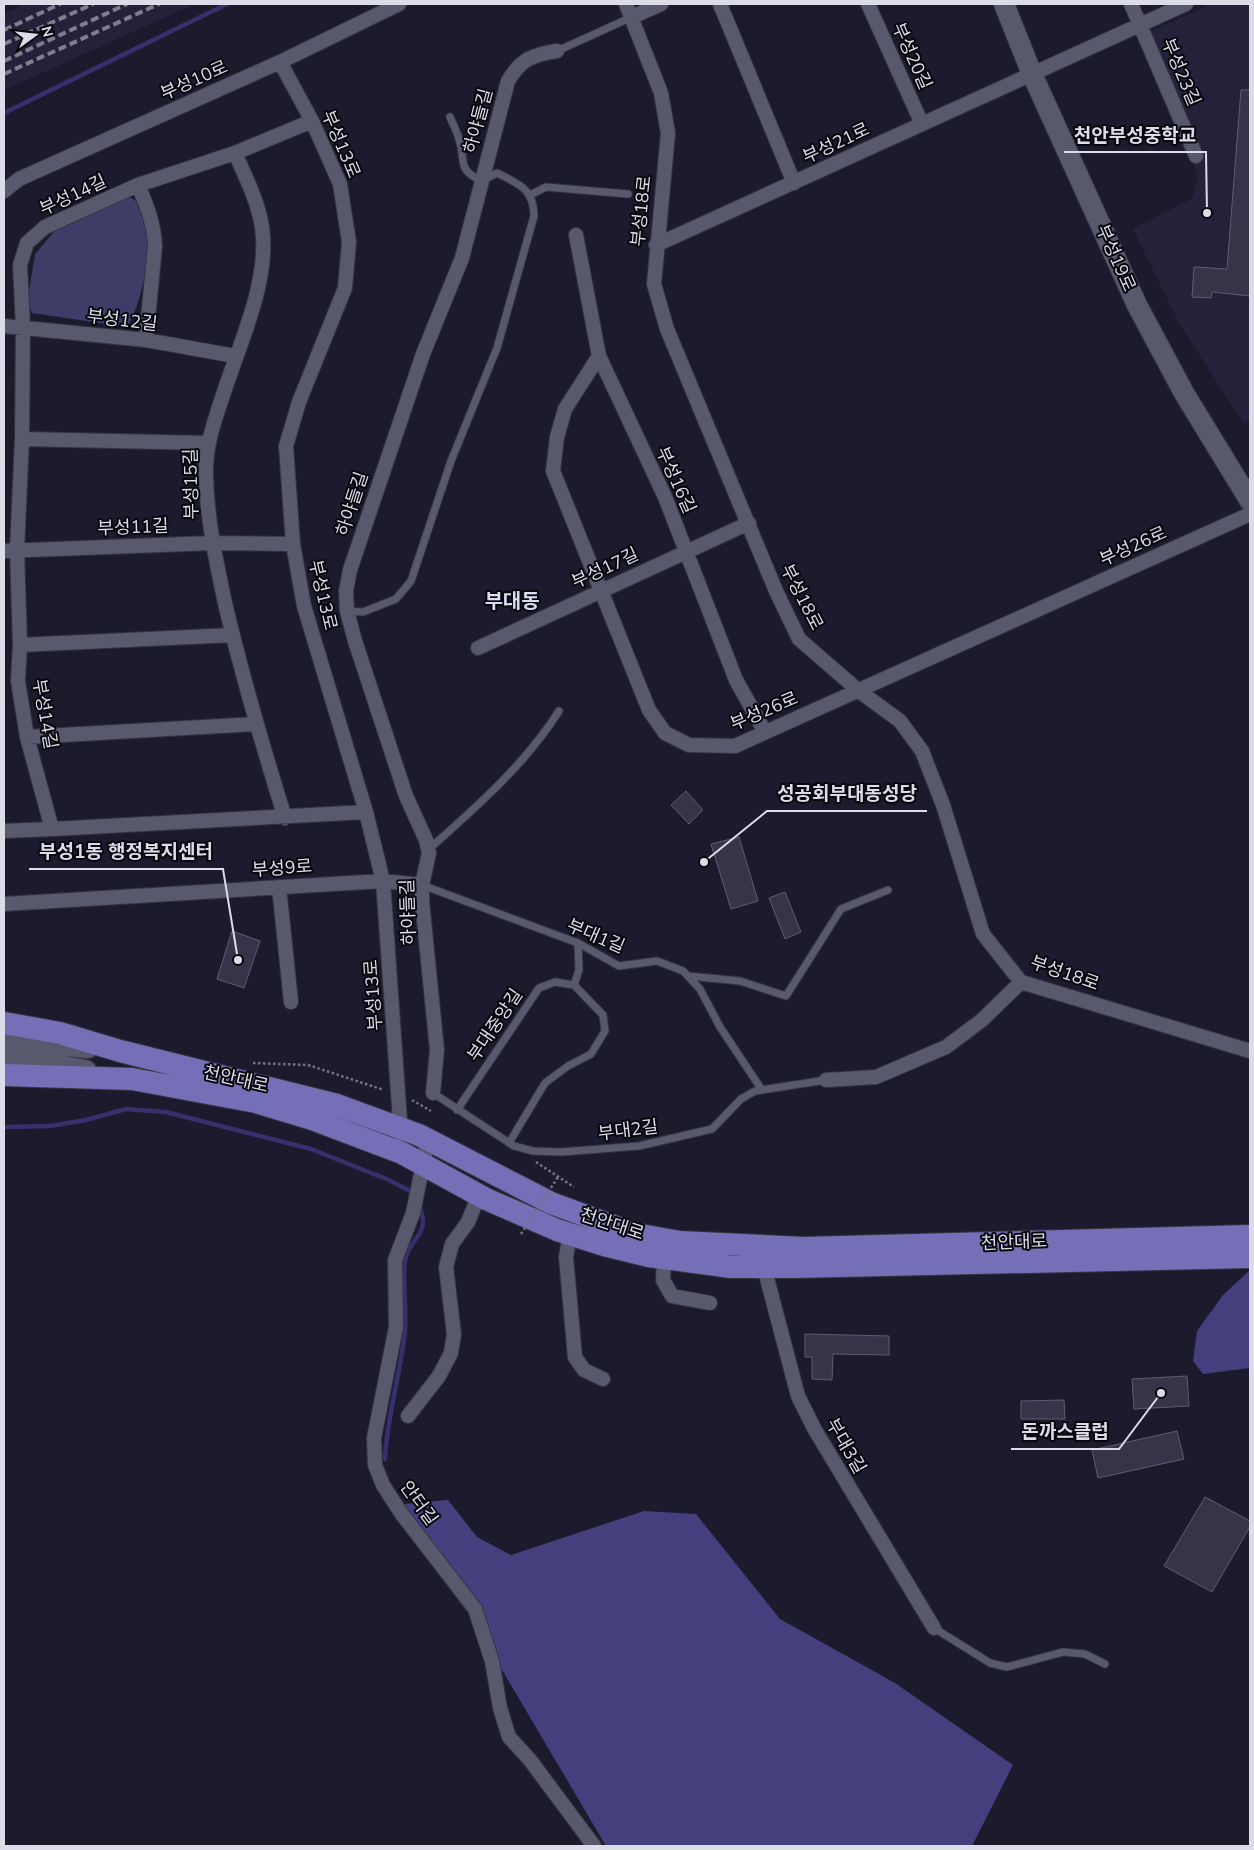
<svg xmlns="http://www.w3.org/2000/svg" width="1254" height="1850" viewBox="0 0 1254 1850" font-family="'Nunito Sans','Noto Sans KR',sans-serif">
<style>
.built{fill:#24223a}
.green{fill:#3f3c67}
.forest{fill:#463f7e}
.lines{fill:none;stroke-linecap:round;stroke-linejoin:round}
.stream{stroke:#38306d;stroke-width:4.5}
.building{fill:#353448;stroke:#5d5d72}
.lane-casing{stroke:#363544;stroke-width:9}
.street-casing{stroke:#363544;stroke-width:16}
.secondary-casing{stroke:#363544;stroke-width:22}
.primary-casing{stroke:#363544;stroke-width:24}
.path{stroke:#747483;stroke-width:2.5;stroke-dasharray:2.5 2.5;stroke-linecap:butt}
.lane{stroke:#59596e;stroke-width:7}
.street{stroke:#59596e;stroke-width:14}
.secondary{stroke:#59596e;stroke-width:20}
.primary{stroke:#756fb7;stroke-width:22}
.rail{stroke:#7f7e8e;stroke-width:4;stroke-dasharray:8 4;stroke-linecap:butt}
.path-bridge{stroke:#747483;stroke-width:2.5;stroke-dasharray:2.5 2.5;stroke-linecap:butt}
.labels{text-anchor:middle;stroke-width:4;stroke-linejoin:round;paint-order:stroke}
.street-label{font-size:18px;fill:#dcdce9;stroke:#07070e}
.quarter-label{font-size:20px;font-weight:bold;fill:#dbdbf3;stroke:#07070e}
.leader{fill:none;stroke:#dcdce9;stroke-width:2}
.callout-dot{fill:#dcdce9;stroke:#07070e;stroke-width:2}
.callout-label{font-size:19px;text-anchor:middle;font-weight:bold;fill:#dcdce9;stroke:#07070e;stroke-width:4;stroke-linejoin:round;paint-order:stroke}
</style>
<rect width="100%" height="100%" fill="#1c1b2d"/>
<path class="built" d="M25,4H195L4,90V14Z
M1211,4H1250V420L1244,424L1180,325L1133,229L1193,198L1198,176L1148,47L1151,31Z"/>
<path class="green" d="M129,197C164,210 143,304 127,327L32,313L27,303L35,254L58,227Z"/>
<path class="forest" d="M1250,1270V1368L1203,1374L1193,1361L1197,1331L1223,1295Z
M448,1500L477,1537L511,1555L644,1511L696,1514L780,1619L895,1683L1013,1765L972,1846H606L404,1504Z"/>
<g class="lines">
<path class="stream" d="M4,113L227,4
M4,1127L50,1126L86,1120L126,1109L166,1112L311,1149L389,1180L414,1193
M385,1459C387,1415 401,1373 405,1330C407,1311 401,1271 406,1257C413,1234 431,1234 419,1205"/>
</g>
<path class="building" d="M1241,90H1250V296L1212,292L1211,298L1192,297L1194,267L1227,269Z
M686,791L703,810L689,824L671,805Z
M739,837L758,901L731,909L711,844Z
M785,892L801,932L785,939L769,898Z
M232,931L260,941L244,988L217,979Z
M805,1334L889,1336V1355L833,1354L832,1380L812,1379V1357H805Z
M1187,1376L1189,1406L1134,1409L1132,1379Z
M1064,1400L1065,1419H1021V1401Z
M1177,1431L1184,1459L1098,1478L1092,1450Z
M1205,1497L1250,1521V1527L1212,1592L1164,1566Z"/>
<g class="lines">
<defs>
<path id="lane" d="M557,51L632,17
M530,195L546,187L628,194
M347,611L363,612L396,599L411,581L451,461L497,348L534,216C534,189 519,184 497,173L481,181C455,167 467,162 459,139C457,132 453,124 450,117
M428,850C476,807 524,766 559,711
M422,885L578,943L619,966L657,961L683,971L700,989L720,1027L762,1090
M688,976L740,981L786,996L841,909L888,890
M433,1093L514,1146L533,1151L561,1152L639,1146L712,1129L741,1099L755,1091L826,1080
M457,1110L539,988L555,982L574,985L579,970L578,943
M509,1143L545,1083L568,1066L591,1054L605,1031L603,1015L574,985
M934,1628L990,1663L1007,1667L1063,1652L1085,1654L1105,1664"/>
<path id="street" d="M626,4L661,93L668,133L654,284L667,329L776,591L799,639L859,691L900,721L922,751L943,805L983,934L1021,982L1250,1051
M720,4L794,183
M868,4L922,124
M1131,4L1196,156
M632,17L661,4
M280,62L312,121L340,184L349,242L345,288L299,402L286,446L293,544L304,606L366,812L383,881L401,1135
M312,121L235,153L138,185L45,227L27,243L20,265L23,328L22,439L17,550L20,645L18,681L27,737L52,829L366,812
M235,153C245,176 258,201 262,227C270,281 239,345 223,395C214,422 205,447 206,476C207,519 216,561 225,603C242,676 263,747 285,818
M138,185C147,206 154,223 155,246L146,340
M4,191L19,179L280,62L399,4
M576,235L599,356L665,497L736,680L765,732
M656,245L1186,4
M4,326L146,340L235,356
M599,356L565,409L557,437L553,471L649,710L665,733L689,745L735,746L1250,514
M22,439L207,443
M4,551L212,543L293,544
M20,645L233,635
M478,648L749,523
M27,737L256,724
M4,831L52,829
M279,887L291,1002
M4,904L383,881L422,885
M826,1080L876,1077L946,1047L982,1020L1021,982
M433,1093L437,1050L422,901V885L429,853L426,840L406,796L355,641L347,611L346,591L350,570L423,354L462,258L508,81C521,59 532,55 557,51
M428,1140L413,1213L395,1260L396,1327L374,1438L375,1465L383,1485L401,1513L475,1609L492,1661L500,1708L509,1737L530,1760L594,1846
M570,1234L566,1257L575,1357L584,1370L603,1379
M664,1258L663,1280L672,1296L710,1303
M764,1267L798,1396L815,1430L934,1628
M408,1416L439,1376L451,1353L454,1334L446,1267L452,1244L468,1222L479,1195"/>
<path id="secondary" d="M1004,4L1032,74L1137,305L1184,393L1250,501
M4,1041L88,1048
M4,1058L25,1059L86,1070"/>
<path id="primary" d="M4,1023L60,1033L120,1051L337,1105L419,1135L551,1203L635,1234L680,1242L804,1248L1250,1236
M4,1075L132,1079L256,1102L312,1119L402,1153L486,1199L557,1230L604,1245L649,1256L731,1267H795L1250,1257"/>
</defs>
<use href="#lane" class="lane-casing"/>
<use href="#street" class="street-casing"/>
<use href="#secondary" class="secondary-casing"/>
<use href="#primary" class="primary-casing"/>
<path class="path" d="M253,1063L308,1065L384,1090
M412,1100L431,1111
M536,1162L574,1187"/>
<use href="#lane" class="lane"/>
<use href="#street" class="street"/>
<use href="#secondary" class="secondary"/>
<use href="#primary" class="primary"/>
<path class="rail" d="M4,30L60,4
M4,44L93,4
M4,61L127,4
M4,74L159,4"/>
<path class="path-bridge" d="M521,1234L558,1177"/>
</g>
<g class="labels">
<g class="street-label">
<text transform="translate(912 56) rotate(66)" y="6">부성20길</text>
<text transform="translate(1181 72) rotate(67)" y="6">부성23길</text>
<text transform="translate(194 80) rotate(-24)" y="6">부성10로</text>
<text transform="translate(478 121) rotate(-75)" y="6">하야들길</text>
<text transform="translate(836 143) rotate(-25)" y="6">부성21로</text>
<text transform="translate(341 144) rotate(67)" y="6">부성13로</text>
<text transform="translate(73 195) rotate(-25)" y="6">부성14길</text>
<text transform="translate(641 211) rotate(-84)" y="6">부성18로</text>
<text transform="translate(1116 258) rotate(66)" y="6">부성19로</text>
<text transform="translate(122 320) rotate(7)" y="6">부성12길</text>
<text transform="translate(676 480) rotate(66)" y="6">부성16길</text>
<text transform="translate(191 484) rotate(-91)" y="6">부성15길</text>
<text transform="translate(352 504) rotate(-72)" y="6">하야들길</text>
<text transform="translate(133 527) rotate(-2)" y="6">부성11길</text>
<text transform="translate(1133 546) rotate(-24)" y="6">부성26로</text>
<text transform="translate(605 568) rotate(-25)" y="6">부성17길</text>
<text transform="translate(323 595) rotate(77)" y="6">부성13로</text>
<text transform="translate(802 597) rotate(63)" y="6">부성18로</text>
<text transform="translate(764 711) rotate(-23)" y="6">부성26로</text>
<text transform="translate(45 714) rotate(80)" y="6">부성14길</text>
<text transform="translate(282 868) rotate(-4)" y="6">부성9로</text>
<text transform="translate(408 912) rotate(-92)" y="6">하야들길</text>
<text transform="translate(596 936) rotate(23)" y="6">부대1길</text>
<text transform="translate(1065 973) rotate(19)" y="6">부성18로</text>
<text transform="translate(373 995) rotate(-94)" y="6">부성13로</text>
<text transform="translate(495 1025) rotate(-56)" y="6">부대중앙길</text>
<text transform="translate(236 1079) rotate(13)" y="6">천안대로</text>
<text transform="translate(628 1130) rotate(-7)" y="6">부대2길</text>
<text transform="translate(612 1224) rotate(18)" y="6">천안대로</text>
<text transform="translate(1014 1242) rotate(-2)" y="6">천안대로</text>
<text transform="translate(846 1446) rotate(60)" y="6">부대3길</text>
<text transform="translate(419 1503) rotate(54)" y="6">안터길</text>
</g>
<g class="quarter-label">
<text x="512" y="608">부대동</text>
</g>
</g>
<path class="leader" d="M1207 213L1206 152H1064M704 862L767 811H927M238 960L223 869H29M1161 1393L1119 1449H1011"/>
<g class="callout-dot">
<circle cx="1207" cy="213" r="5"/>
<circle cx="704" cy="862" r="5"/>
<circle cx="238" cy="960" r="5"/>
<circle cx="1161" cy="1393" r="5"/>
</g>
<g class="callout-label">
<text x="1135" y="142">천안부성중학교</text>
<text x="847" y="800">성공회부대동성당</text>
<text x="126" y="858">부성1동 행정복지센터</text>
<text x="1065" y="1438">돈까스클럽</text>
</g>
<rect width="1254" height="1850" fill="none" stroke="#dcdce9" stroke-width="10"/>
<g transform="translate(35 35) rotate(75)" stroke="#07070e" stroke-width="4" paint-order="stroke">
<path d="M0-4L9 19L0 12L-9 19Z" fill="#dcdce9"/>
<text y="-8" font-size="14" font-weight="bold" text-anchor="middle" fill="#dcdce9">N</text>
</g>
</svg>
